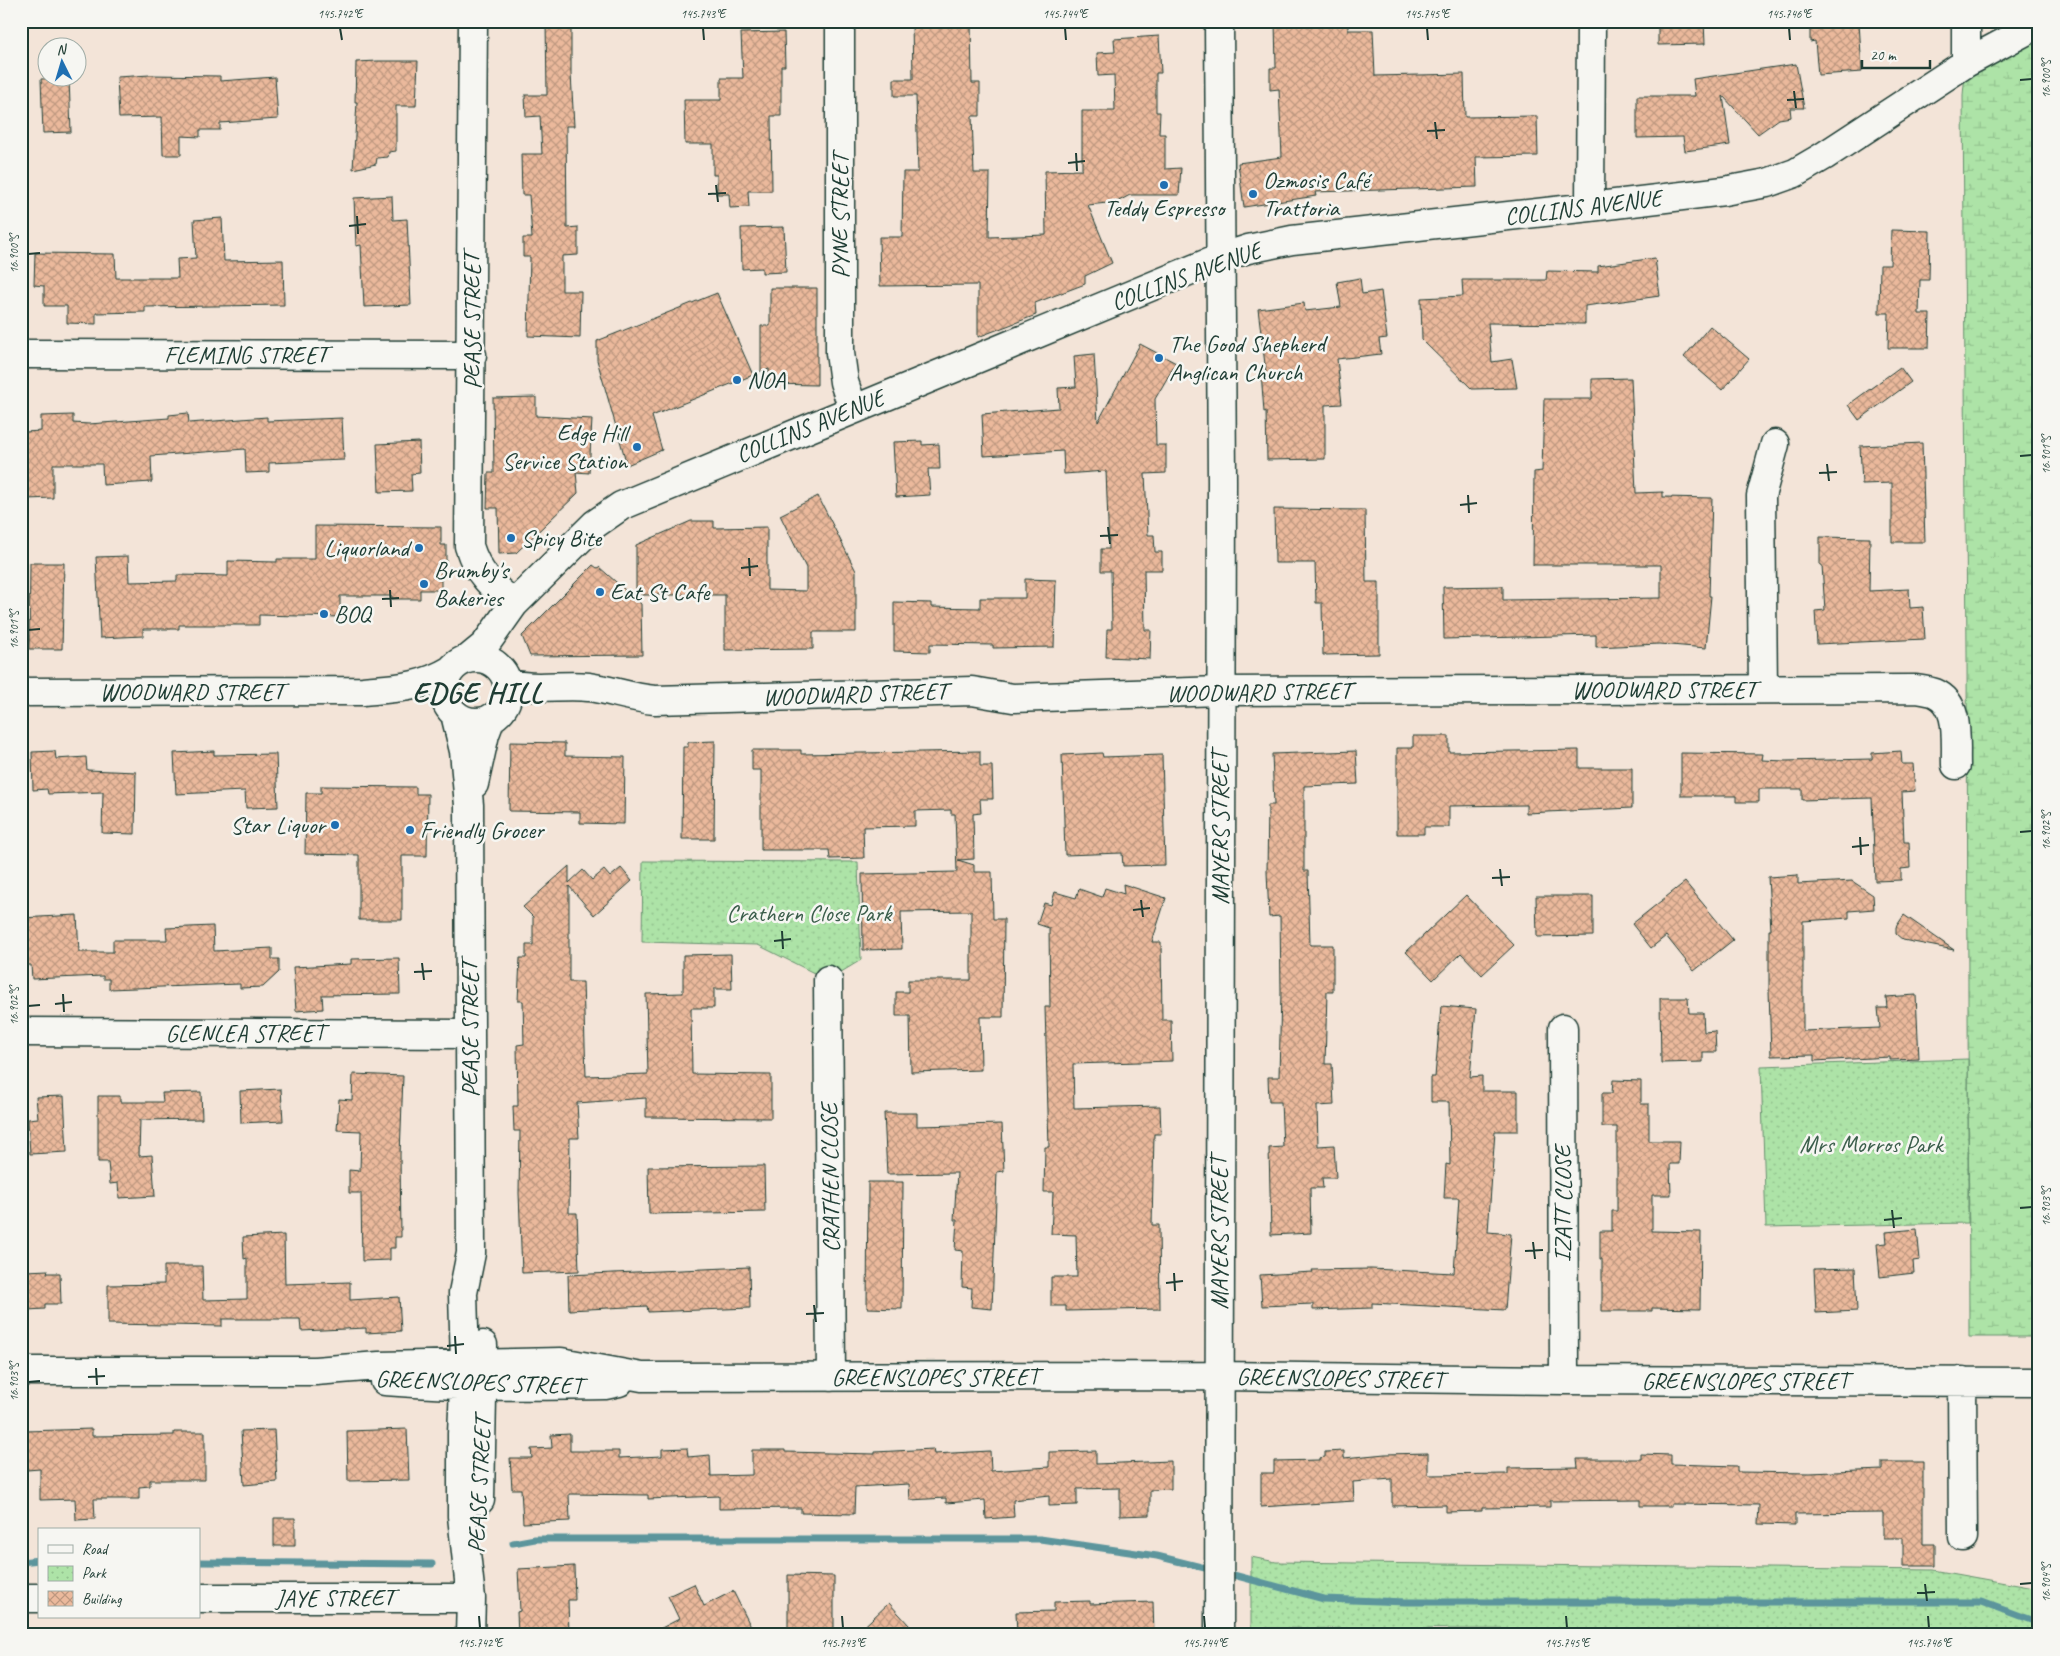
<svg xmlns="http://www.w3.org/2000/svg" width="2060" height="1656" viewBox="0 0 2060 1656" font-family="Caveat,sans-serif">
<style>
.wetland{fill:url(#wetland-marsh);stroke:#66906e}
.park{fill:url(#park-dots);stroke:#66906e}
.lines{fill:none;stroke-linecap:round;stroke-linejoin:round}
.stream{stroke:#5b959c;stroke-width:7}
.building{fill:url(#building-cross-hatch);stroke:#1f3d34}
.minor-casing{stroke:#1f3d34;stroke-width:31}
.minor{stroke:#f6f6f2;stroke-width:28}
.ticks{fill:none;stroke:#1f3d34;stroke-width:2}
.poi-dot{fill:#1f6fb2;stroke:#f6f6f2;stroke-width:2}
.labels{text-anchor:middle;stroke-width:5;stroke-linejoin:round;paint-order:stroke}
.poi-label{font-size:24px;fill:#1f3d34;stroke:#f6f6f2;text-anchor:start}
.street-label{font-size:24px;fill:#1f3d34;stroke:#f6f6f2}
.park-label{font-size:24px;fill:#3b5e4b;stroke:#f6f6f2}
.district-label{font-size:29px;font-weight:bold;letter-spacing:1px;fill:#1f3d34;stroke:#f6f6f2}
.neatline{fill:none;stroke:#1f3d34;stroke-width:2}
.ticks-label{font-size:12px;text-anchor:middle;fill:#1f3d34}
</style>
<defs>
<pattern id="wetland-marsh" width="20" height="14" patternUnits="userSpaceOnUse" patternTransform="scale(1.25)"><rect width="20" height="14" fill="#ade3a7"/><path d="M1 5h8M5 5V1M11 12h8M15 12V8" fill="none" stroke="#94c490"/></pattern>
<pattern id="park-dots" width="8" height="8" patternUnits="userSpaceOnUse" patternTransform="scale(1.25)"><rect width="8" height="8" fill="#ade3a7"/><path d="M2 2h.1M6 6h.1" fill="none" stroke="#94c490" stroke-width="1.8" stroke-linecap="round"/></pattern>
<pattern id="building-cross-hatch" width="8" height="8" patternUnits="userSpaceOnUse" patternTransform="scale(1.25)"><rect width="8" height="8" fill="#ebb99c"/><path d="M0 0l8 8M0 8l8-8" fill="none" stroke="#be9880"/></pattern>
</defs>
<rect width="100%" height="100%" fill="#f3e4d8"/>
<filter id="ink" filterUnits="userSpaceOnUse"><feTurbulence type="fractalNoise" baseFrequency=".02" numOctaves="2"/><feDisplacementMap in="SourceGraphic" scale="10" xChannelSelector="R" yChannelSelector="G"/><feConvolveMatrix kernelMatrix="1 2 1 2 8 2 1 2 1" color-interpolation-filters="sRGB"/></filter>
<g filter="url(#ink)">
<path class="wetland" d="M2039,39V1337H1969L1967,655L1963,95L1966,63Z"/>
<path class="park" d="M643,861L858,862L861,960L828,980L758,945L642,942Z
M1968,1059V1223L1766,1227L1761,1066Z
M1251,1557L1276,1562L1933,1570L2039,1589V1635H1981V1631L1251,1628Z"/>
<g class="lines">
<path class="stream" d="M513,1543L535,1539H1040L1157,1556L1213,1570
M21,1562L39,1560
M199,1562L432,1564
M1226,1573L1324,1599L1406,1602H1982L2039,1623"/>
</g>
<path class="building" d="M546,21H571V74L574,126H566L567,228L578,227V255L562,256V291H581L580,338L528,336L530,257H523V238H532L529,195H522L521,154H542L540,116L526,117L525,95H547Z
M912,21H971L972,83H980V116H972L974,173H990L989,237L1046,235L1045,171L1082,170V111H1115L1114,75L1098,76L1097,53L1115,52L1114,39L1159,36L1161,73H1156V112H1160L1159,134H1165V169L1181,168L1179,195H1130L1117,202L1088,205L1112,263L1085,276V284L1035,303L1036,315L978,337V285L880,286L879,237H902L903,172H918L916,96H894V79H913Z
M1275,21H1348V30H1373L1375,76L1464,74L1465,117L1537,116L1538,156L1476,157L1477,187L1315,192L1316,196L1244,207L1238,163L1282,157L1279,89L1270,90V68H1276Z
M1658,21H1704L1705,44L1658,45Z
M1859,22L1862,72L1818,75L1815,41L1810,42V25Z
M784,32L785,66H781V116H771L772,191H748L749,207L730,208L729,194H717V175H713V144H685L684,100H721V78H743L741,33Z
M378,61H418L416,106H396V151L389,152L388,157L377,158L376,164L353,169L357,102H355L356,62Z
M1796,64L1804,108H1790L1791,117L1779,119L1758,134L1723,96L1730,145L1685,151L1683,137L1637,138V96H1695L1693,79Z
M150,75L220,76V81L275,77L278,119L220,123V130H200V137L181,136V155H163L162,117L119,118L117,77Z
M69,78L71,132L43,133L41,79Z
M392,196L393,220L407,219L411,305L364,307L361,245L356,246L354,198Z
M222,218L224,261L283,260L284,305L145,307V312L96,313V324L67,323V306H44V286L34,285L35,253L115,254L116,278H178L177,259L196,258L194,220Z
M784,227L786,272L762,273V268L742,269L741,228Z
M1891,230L1930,231L1929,280H1920L1919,314H1930L1929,348H1888L1889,313H1879L1880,265H1890Z
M1655,258L1660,296L1585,306V324L1488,323L1492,362L1512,359L1517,388L1472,389L1422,340L1421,298L1463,296L1462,280H1546L1547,271L1598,272V266Z
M1360,278L1362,294L1381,291L1387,338L1379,339L1381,354L1337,359L1342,404L1325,405V459L1267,460L1266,411L1264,412L1261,372H1266L1258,309L1304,303L1305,311L1341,307L1337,282Z
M770,288H817V385L769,384V369L761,372V326H770Z
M717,293L753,375L652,416L662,450L627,465L597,360V341Z
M1710,326L1749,359L1722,390L1684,357Z
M1140,344L1176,363L1155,399L1156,445H1166V473L1145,474L1148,535H1154L1155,552H1162V570H1144L1145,630H1151L1150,659L1106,657L1107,629H1112L1111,571H1101V549H1109L1106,471L1064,474L1063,451L984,456L982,414L1059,408L1058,388L1076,387L1074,356L1094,354L1098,422Z
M1900,367L1911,382L1859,420L1848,405Z
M1631,378L1636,493L1663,492V497L1712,498L1709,596H1711L1706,648L1659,644L1596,647V635L1444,639L1443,587L1503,586V600L1661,598V565H1533L1534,472L1542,471L1544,399H1592V379Z
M536,397V416L592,419L589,473L576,472L578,493L516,553L499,554L498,508H487L488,473H494L493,398Z
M188,413L189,423L267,417V421L342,418L344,460L269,463V472L246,473L245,449L151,456L152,482L103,485L102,464H53V498L27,499L25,432L41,431V416L73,415V423L89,424L169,418V415Z
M922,441V445L939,444L940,469H928L930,495L896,497L893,442Z
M419,442L420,473L411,474L412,491L379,492L377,444Z
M1922,443L1925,542H1892V483L1862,484L1860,446Z
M818,496L856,571V632H813V649L725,650V595H636V545L691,521H714V528L767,527V590L806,591V568L780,515Z
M1274,509L1365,510L1366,582H1379V654L1323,655L1322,603H1316L1315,563H1275Z
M315,526L441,527V545H446V565H441V590H420V599H392V596H340V617L259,615V625H179V629H143V636L100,638L96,557L128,556L129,582L177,581V575L228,576V561L277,562V559H315Z
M1820,537L1870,538L1869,591L1909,589L1910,608L1923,607L1925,639L1817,644L1815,611L1825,610L1822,565H1820Z
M30,563H64L62,649H29Z
M593,565L597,568L599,567L641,604L642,655L530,656L522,636Z
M1025,579L1056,580L1054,647L993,648V645L930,644V652L894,651V602L931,603V607L980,608V598H1025Z
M1413,736H1449V752L1579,750V768H1632V808L1526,813V805L1449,806V827H1424V834H1397V748H1413Z
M715,741L714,839H682L683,747H688V742Z
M510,742L565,743V756L625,757L624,824L580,823V812L509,811Z
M752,750H801V754L980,751V766H992L993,799H980L981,813L973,814L974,859L958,860L974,865V872H992L993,919H1004L1003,1017H980L981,1070L911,1072L910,1016H896V992H908V980H971V911L901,912L902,949L863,950L862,874L957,872L955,814H951V810L915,811V826L863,827L864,858L830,859L829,850H761V770H752Z
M55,751L56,759L86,757L87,770L136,772L135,834L102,833L103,792L48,794L47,789L33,790L32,752Z
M214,751V755L276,754L278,807L246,808L245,791L176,794L174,753Z
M1356,751L1358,784L1304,786V871H1308L1310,945H1333V992H1327L1325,1064H1332L1334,1105L1317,1106L1318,1146L1334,1145L1336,1178H1322L1323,1188H1310L1311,1233L1271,1235L1269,1148L1283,1147L1281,1102H1269L1268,1077H1279L1281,992L1280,916L1269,917L1267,872L1268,805H1274L1272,754Z
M1901,751L1902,764H1913L1915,791L1902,792L1904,842H1909L1910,868L1901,869V880L1875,881L1872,798L1802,800V789H1759V802H1736V796H1681V753L1763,754L1762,760L1785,761L1872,759V753Z
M1102,753L1103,757L1162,755L1165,865L1123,866L1122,853L1065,855L1062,755Z
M321,786L416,787V794H428L427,856H402V920H359V855L305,854L306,793H321Z
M569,866V883L583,870L592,880L604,870L610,877L621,868L632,881L594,915L569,886V982H583L586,1076L648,1074L646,994L683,993V955L731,954L732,989H714V1008H691L692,1074L771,1075V1118L646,1117V1098L577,1103L579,1138H570L569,1213H577L579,1271L522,1273L519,1193L520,1131H514L513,1106H518L517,1045L524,1044L523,1001H518L520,958H526V945H533V917L523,907Z
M1798,875V884L1852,881L1873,895L1874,909L1849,911V918L1803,921V1031L1880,1028L1878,1008H1887L1886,997L1916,995L1919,1059L1890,1060V1057L1814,1061V1055L1771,1056L1769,989V930H1771L1768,877Z
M1685,882L1733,940L1694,971L1666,936L1651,948L1632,924Z
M1123,884L1166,898L1152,942H1161L1162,1020H1171L1172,1061L1073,1064L1074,1108L1160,1106L1161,1134H1154L1152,1225H1159L1160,1309L1066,1311V1306H1051V1277H1077L1076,1235L1051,1234L1053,1192H1044L1045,1147H1049L1045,1007H1050L1049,928L1037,924L1044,903L1051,905L1055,892L1076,898L1079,889L1102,897L1105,888L1124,894Z
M1466,895L1514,945L1482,975L1461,953L1433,980L1406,952Z
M1536,896H1593V936L1537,937Z
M77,915L79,952H113V940H167L166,928L213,926L214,951L272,948V959H279V972L263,987L240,988V984L109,989V979H103V976L32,979L31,965H21V918Z
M1904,915L1954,950L1903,940L1896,934V927Z
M399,958L400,994L322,995L323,1009L296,1011L293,967L351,964V959Z
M1660,998H1688L1689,1013H1703L1704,1032L1715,1031L1716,1052H1703V1062L1661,1063Z
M1441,1006L1476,1009L1470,1077L1482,1076V1091H1518V1131H1495L1488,1232L1511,1234L1505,1310L1372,1303V1308L1313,1310V1304L1262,1306L1260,1275L1313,1272L1312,1270L1371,1269L1454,1273L1459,1198H1444L1446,1164L1450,1165L1449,1102H1431V1077H1435Z
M353,1074L403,1076L400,1155L401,1237H395V1248H390V1260L362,1261L361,1193H349V1170L360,1171L361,1131L337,1130L339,1099L352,1100Z
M1613,1080L1641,1081V1104H1649V1141H1680L1679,1164H1670L1671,1195H1652V1231L1701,1232L1700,1309L1652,1308V1311H1602V1259H1600V1231H1612V1211H1617V1127H1602V1093H1612Z
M281,1089L283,1121L241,1123L240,1091Z
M201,1092L202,1119L140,1120L139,1156L152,1155L155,1196L119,1198L118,1183L110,1184L108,1162H98V1096H120V1102H163L162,1093Z
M64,1096L67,1152L30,1154L28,1119L38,1118L36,1097Z
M884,1113H917V1126L1002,1124L1004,1171L997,1172L992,1309L971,1307L972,1288L962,1287L963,1251L955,1250L957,1220H954L957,1173L887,1174Z
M764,1166L765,1212L649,1214L648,1167Z
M868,1182H903L902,1309L867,1308Z
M1917,1229L1920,1260L1913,1261L1914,1273L1880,1277L1877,1244L1887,1243L1886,1232Z
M284,1235L285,1284L350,1282V1300L399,1297L401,1331L366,1333V1328L301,1331L300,1319H222V1326L108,1324V1285L164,1284V1266H202L203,1300L247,1299V1258L244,1259L243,1237Z
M749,1267L750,1308L648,1312L647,1306L569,1310L568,1275Z
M1855,1268L1857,1311L1816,1313L1814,1269Z
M48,1270L47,1273H60L61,1304H45V1309L27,1310L26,1271Z
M92,1429V1436L174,1435V1432H205V1480H150V1486L139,1487V1499H94L95,1519L76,1520L75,1499L40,1500V1469L27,1470L26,1431Z
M407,1429L409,1480L348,1481L347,1431Z
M274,1430L277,1482L244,1485L241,1431Z
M570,1434V1451H619V1458L662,1456V1449L687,1448L688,1457L710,1455L711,1476L752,1475V1450H785V1452L875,1454V1452L933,1449L934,1454L990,1451L991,1471L1049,1467V1452L1096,1451V1464L1171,1461V1489L1150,1490V1515L1120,1516V1488L1077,1489V1505L1049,1506V1496L1013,1500L1014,1517L986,1519L985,1500L946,1503V1498L910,1500L909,1484L855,1487L854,1514L801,1513V1508L719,1509V1496L648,1499V1495L569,1494L570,1521L523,1523L521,1489H512L510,1458H532L531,1449L552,1448L551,1435Z
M1344,1451V1458L1385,1454L1428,1453V1475L1508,1474V1468L1578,1467L1577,1459H1641V1454L1671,1455V1464L1737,1466V1472L1810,1473L1882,1470V1462H1923V1544H1935V1566H1903V1538H1883V1513L1795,1514V1525L1758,1524L1759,1505L1671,1504V1506H1640V1500L1550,1501V1507L1482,1508V1511L1446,1512V1505L1392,1506V1479L1353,1482L1354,1501L1261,1507V1473H1274V1461L1319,1460V1458L1325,1457V1452Z
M274,1518H295V1546H274Z
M574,1566L575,1600H568L569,1635H518L517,1612L520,1611L518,1569Z
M788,1575L834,1576V1635H788Z
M694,1584L704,1606L733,1591L755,1635H648L679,1619L668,1596Z
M1090,1601V1604L1153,1602L1154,1635H1017L1016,1612L1054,1611V1602Z
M889,1603L918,1635H855Z"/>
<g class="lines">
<defs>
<path id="minor" d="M473,21L469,546C478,575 492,586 514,604
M840,21V353L844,382L853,409
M1219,21L1222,481L1219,1635
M1966,21V63
M1590,207L1591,21
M21,354L472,355
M444 690a32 32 0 1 1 64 0a32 32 0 1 1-64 0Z
M468,659L485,645L514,604L595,524L621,506L1220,258L1248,249L1292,240L1590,207L1724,191L1767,183L1795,173L1824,156L1966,63L2039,24
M507,683C534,691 561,684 589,687C611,690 632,698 655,700L972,691L1013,698L1220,691L1916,689C1922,690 1930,691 1935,693C1961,704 1955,742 1956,765
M1763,689L1761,496L1775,444
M21,692L363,691C396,688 421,688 451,670
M455,714L464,751L469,805L471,1253L463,1293L465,1363L462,1434V1516L471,1598L470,1635
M474,784L485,734L491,718
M828,980L831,1377
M1563,1028L1564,1380
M21,1032L470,1034
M21,1371H315L379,1366L561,1362L642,1377L1219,1376L1564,1380L2039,1382
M385,1381C459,1387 532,1386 605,1385L619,1382
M1962,1381L1963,1537
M480,1500L483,1345
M21,1598H39
M199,1598H471"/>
</defs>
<use href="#minor" class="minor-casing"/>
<use href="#minor" class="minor"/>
</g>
</g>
<path class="ticks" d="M340,28L342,40M703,28L704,40M1065,28L1066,40M1427,28L1428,40M1789,28L1790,40M2020,80L2032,79M1794,91L1796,108M1787,100L1804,99M1435,122L1437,139M1427,131L1445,130M1076,153L1077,171M1068,163L1085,161M716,185L718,202M708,194L726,193M357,216L358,234M349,226L366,224M28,254L40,253M2020,456L2032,455M1827,464L1829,481M1819,473L1837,472M1468,495L1469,513M1460,505L1477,503M1108,527L1110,544M1100,536L1118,535M749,558L750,576M741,568L758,566M390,590L391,607M382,599L399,598M28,630L40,629M2020,832L2032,831M1860,837L1861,855M1852,847L1869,845M1500,869L1502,886M1492,878L1510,877M1141,900L1143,917M1133,910L1150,908M782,931L783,949M774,941L791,939M422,963L424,980M414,972L432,971M63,994L64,1012M55,1004L72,1002M28,1006L40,1005M2020,1208L2032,1207M1892,1210L1894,1228M1884,1220L1902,1218M1533,1242L1535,1259M1525,1251L1543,1250M1174,1273L1175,1291M1166,1283L1183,1281M814,1305L816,1322M806,1314L824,1313M455,1336L456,1354M447,1346L464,1344M96,1368L97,1385M88,1377L105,1376M28,1382L40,1381M1925,1584L1927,1601M2020,1584L2032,1583M1917,1593L1935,1592M479,1616L480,1628M842,1616L843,1628M1204,1616L1205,1628M1566,1616L1567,1628M1928,1616L1929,1628"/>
<g class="poi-dot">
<circle cx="1164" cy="185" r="5"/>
<circle cx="1253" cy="194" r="5"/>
<circle cx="1159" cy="358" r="5"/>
<circle cx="737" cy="380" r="5"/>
<circle cx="637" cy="447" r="5"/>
<circle cx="511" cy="538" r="5"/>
<circle cx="419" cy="548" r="5"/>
<circle cx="424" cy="584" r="5"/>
<circle cx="600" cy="592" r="5"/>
<circle cx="324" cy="614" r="5"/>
<circle cx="335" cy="825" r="5"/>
<circle cx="410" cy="830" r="5"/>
</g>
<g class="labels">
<g class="poi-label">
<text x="1263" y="188">Ozmosis Café<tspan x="1263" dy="28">Trattoria</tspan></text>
<text x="1164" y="216" text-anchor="middle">Teddy Espresso</text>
<text x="1169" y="352">The Good Shepherd<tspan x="1169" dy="28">Anglican Church</tspan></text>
<text x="747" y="388">NOA</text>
<text x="627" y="441" text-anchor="end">Edge Hill<tspan x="627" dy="28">Service Station</tspan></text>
<text x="521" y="546">Spicy Bite</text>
<text x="409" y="556" text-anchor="end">Liquorland</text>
<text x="434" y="578">Brumby's<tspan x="434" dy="28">Bakeries</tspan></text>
<text x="610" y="600">Eat St Cafe</text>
<text x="334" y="622">BOQ</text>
<text x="325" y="833" text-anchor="end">Star Liquor</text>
<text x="420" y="838">Friendly Grocer</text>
</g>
<g class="street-label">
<text transform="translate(1583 207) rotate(-7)" y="8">COLLINS AVENUE</text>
<text transform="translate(840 216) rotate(-90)" y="8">PYNE STREET</text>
<text transform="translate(1186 276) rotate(-20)" y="8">COLLINS AVENUE</text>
<text transform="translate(472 321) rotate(-90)" y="8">PEASE STREET</text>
<text x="246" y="363">FLEMING STREET</text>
<text transform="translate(810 426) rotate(-22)" y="8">COLLINS AVENUE</text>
<text x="1664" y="698">WOODWARD STREET</text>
<text x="192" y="700">WOODWARD STREET</text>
<text transform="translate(1259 692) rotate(-1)" y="8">WOODWARD STREET</text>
<text transform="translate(855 694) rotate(-2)" y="8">WOODWARD STREET</text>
<text transform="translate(1220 828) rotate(-90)" y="8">MAYERS STREET</text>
<text transform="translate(470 1029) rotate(-90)" y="8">PEASE STREET</text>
<text x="245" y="1041">GLENLEA STREET</text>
<text transform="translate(830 1178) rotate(-91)" y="8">CRATHEN CLOSE</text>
<text transform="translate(1563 1204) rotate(-90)" y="8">IZATT CLOSE</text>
<text transform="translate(1219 1233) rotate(-90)" y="8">MAYERS STREET</text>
<text x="935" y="1385">GREENSLOPES STREET</text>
<text transform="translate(1340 1378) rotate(1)" y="8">GREENSLOPES STREET</text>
<text x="1745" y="1389">GREENSLOPES STREET</text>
<text transform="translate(479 1382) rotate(2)" y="8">GREENSLOPES STREET</text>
<text transform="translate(479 1485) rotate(-87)" y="8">PEASE STREET</text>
<text x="335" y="1606">JAYE STREET</text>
</g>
<g class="park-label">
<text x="809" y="921">Crathern Close Park</text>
<text x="1871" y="1152">Mrs Morros Park</text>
</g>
<g class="district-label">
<text x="478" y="702">EDGE HILL</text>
</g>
</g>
<rect width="2060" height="1656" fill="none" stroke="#f6f6f2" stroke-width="55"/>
<rect x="38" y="1528" width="162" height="90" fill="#f6f6f2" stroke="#a0aca6"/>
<rect x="48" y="1545" width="25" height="8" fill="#f6f6f2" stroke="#a0aca6"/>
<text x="82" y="1554" font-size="15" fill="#1f3d34">Road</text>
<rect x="48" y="1566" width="25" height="15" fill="url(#park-dots)" stroke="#a0aca6"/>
<text x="82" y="1578" font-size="15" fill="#1f3d34">Park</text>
<rect x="48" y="1591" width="25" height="15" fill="url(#building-cross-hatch)" stroke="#a0aca6"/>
<text x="82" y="1604" font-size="15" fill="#1f3d34">Building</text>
<g transform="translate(62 62) rotate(355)"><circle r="24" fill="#f6f6f2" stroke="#a0aca6"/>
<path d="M0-4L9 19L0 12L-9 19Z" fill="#1f6fb2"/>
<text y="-8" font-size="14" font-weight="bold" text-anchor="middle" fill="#1f3d34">N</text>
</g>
<path d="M1862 60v8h68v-8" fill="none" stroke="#1f3d34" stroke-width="2.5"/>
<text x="1870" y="60" font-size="15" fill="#1f3d34" stroke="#f6f6f2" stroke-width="4" paint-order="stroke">20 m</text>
<rect x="28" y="28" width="2004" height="1600" class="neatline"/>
<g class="ticks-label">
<text x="340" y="18">145.742°E</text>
<text x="703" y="18">145.743°E</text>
<text x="1065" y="18">145.744°E</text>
<text x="1427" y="18">145.745°E</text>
<text x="1789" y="18">145.746°E</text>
<text transform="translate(2046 79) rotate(-90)" y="4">16.900°S</text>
<text transform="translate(14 254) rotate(-90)" y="4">16.900°S</text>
<text transform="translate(2046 455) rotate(-90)" y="4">16.901°S</text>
<text transform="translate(14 630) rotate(-90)" y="4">16.901°S</text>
<text transform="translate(2046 831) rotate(-90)" y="4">16.902°S</text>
<text transform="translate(14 1006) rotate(-90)" y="4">16.902°S</text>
<text transform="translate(2046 1207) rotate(-90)" y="4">16.903°S</text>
<text transform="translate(14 1382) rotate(-90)" y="4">16.903°S</text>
<text transform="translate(2046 1583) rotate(-90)" y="4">16.904°S</text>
<text x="480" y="1647">145.742°E</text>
<text x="843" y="1647">145.743°E</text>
<text x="1205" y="1647">145.744°E</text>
<text x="1567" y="1647">145.745°E</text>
<text x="1929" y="1647">145.746°E</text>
</g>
</svg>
